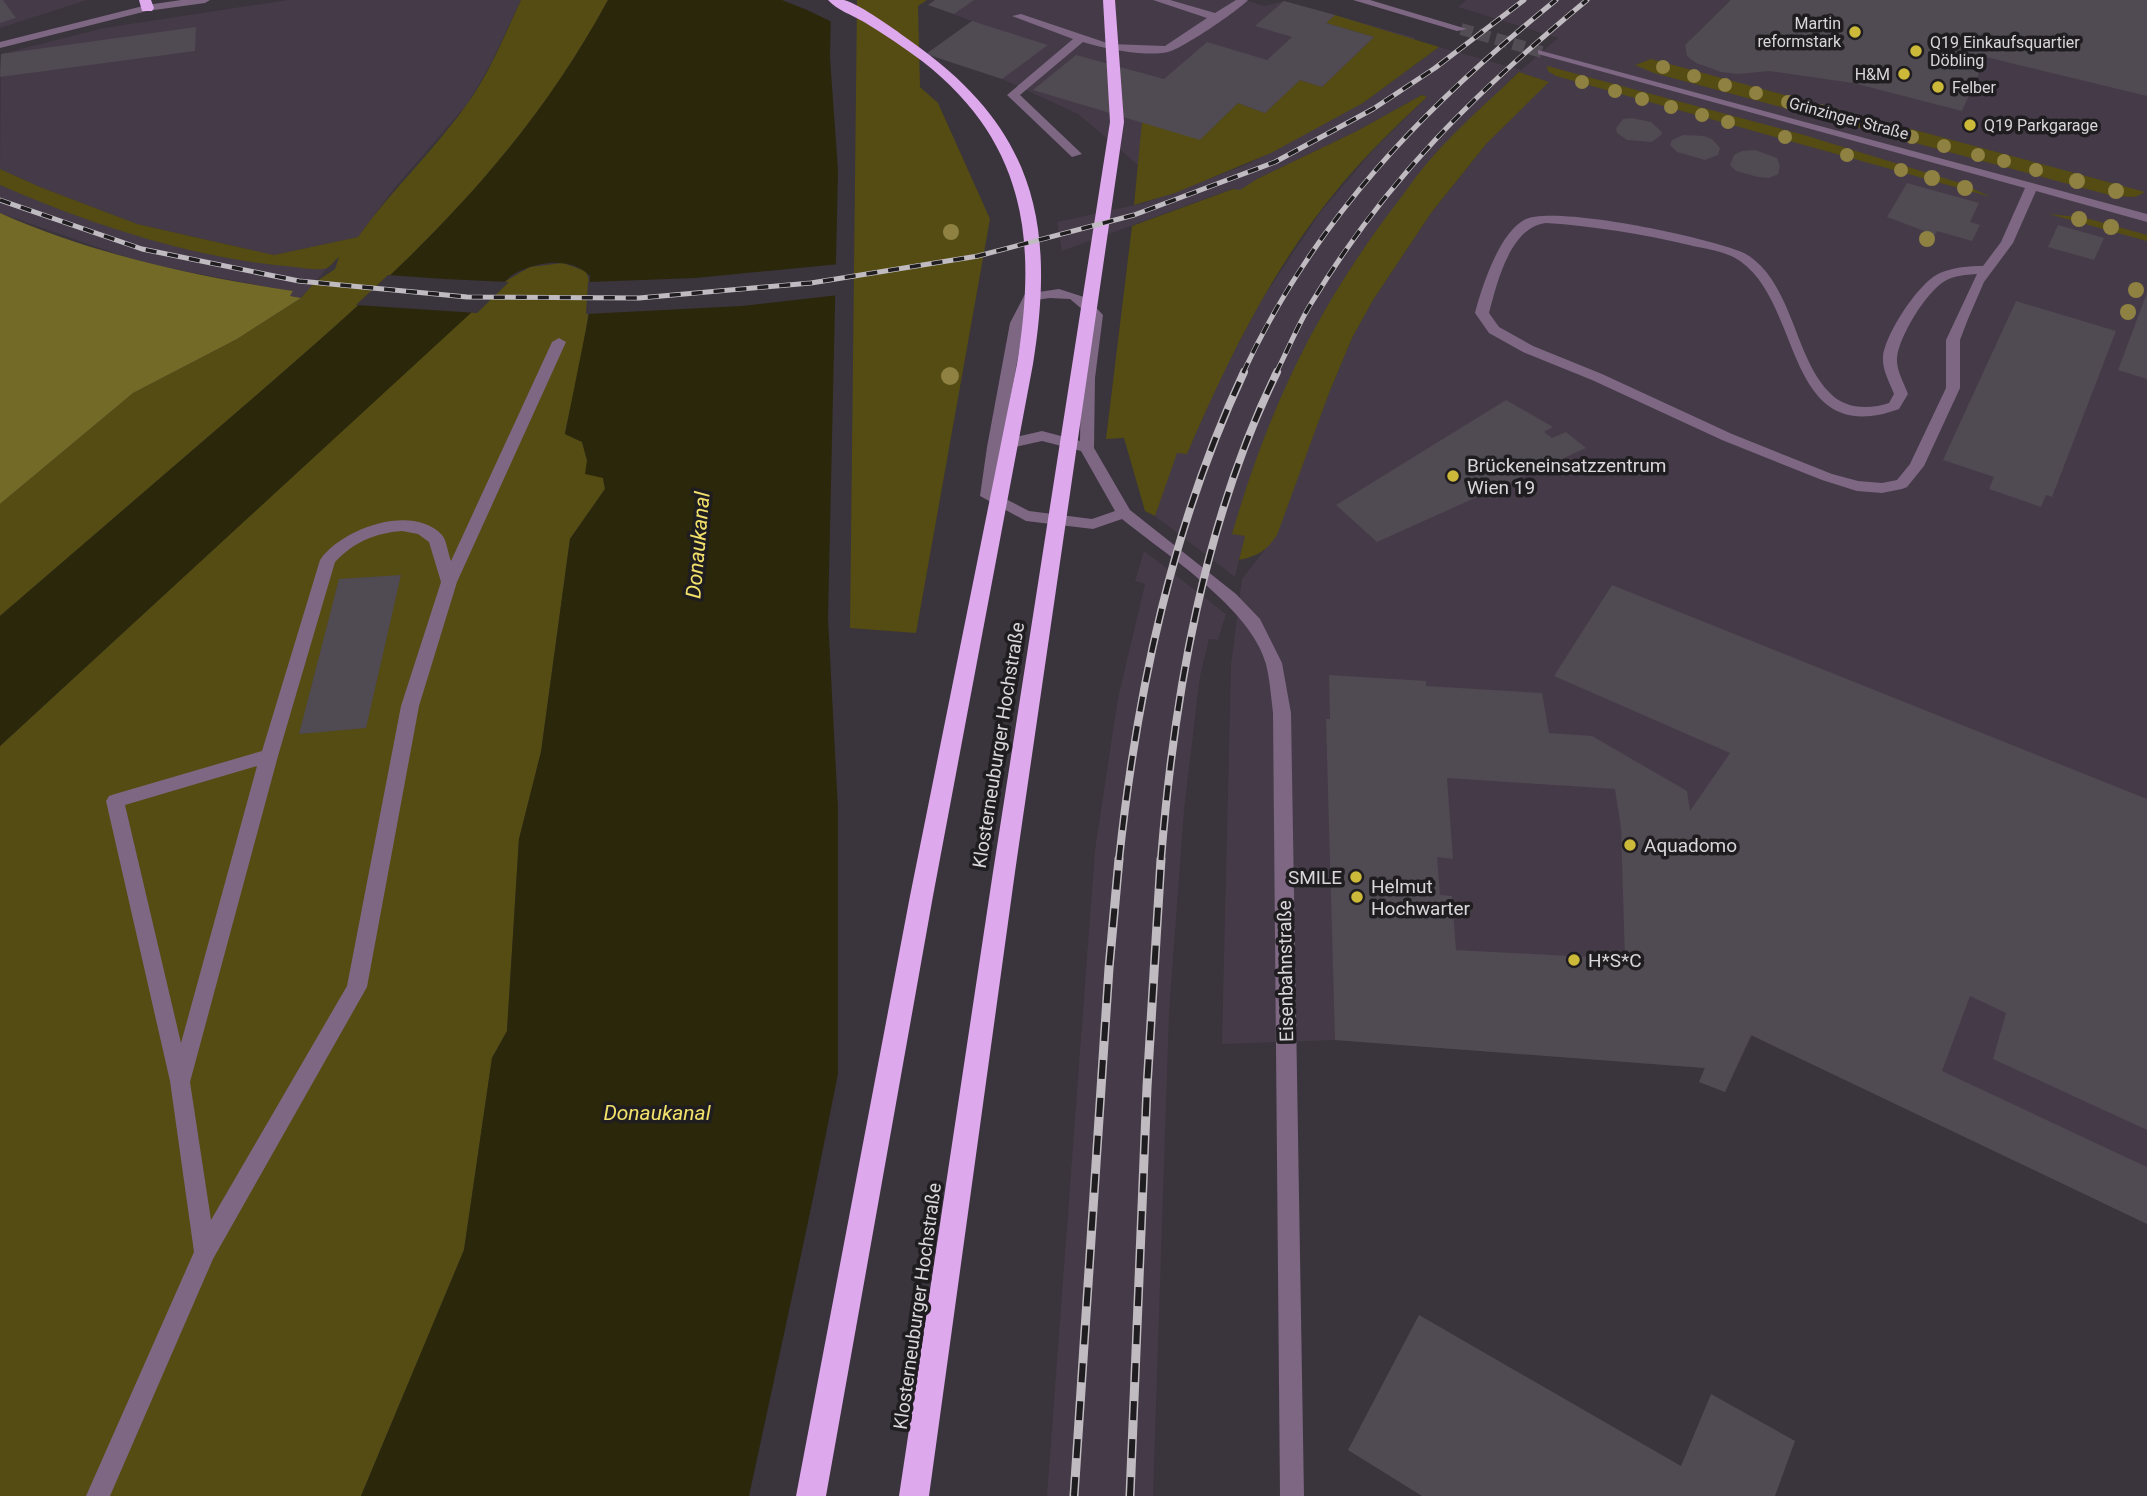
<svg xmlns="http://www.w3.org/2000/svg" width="2147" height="1496" viewBox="0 0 2147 1496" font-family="Roboto,sans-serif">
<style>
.built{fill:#453b48}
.green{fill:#544c12}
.forest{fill:#746a27}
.water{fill:#2b270b}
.pier{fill:#3a343c}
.building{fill:#504a52;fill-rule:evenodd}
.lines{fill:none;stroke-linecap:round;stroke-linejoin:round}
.minor-tunnel{stroke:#524c54;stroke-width:12;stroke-dasharray:12 6;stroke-linecap:butt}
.minor{fill:#7d6783;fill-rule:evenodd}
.highway{fill:#dda8ec;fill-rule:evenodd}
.rail-far2-casing{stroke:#c0bbc1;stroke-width:5}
.rail-far1-casing{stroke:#c0bbc1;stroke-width:8}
.rail-casing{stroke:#c0bbc1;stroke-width:9}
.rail-far2{stroke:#1f1d20;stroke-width:3.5;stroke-dasharray:11;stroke-linecap:butt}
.rail-far1{stroke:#1f1d20;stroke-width:5;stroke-dasharray:15;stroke-linecap:butt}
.rail{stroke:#1f1d20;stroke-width:6;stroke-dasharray:19;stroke-linecap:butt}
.tree{fill:#8e8142}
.poi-dot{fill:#ccb939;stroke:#1f1d20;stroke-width:2.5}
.labels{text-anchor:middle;stroke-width:7;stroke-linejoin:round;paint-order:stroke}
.far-poi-label{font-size:16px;fill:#dad6db;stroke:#1f1d20;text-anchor:start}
.far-street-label{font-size:16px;fill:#dad6db;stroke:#1f1d20}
.poi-label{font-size:19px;fill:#dad6db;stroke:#1f1d20;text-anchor:start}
.street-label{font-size:19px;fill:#dad6db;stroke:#1f1d20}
.water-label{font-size:21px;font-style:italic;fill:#f2e16a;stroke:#1f1d20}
</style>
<rect width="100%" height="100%" fill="#3a343c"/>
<path class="built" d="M0,0H87L0,28Z
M288,0H521L491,63L468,103L392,191L358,237L274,255L137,224L40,187L0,169L1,54L104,28Z
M935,0H1245L1264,6L1284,1L1416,38L1150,175L1078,114L1002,79L926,54L972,21L928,5Z
M1466,0H2147V1224L1752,1036L1725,1092L1699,1082L1704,1068L1335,1040L1222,1044L1231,665L1242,579L1276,535L1329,393L1352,338L1373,300L1431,213L1487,143L1548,82L1519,72L1435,154L1232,533L1245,536L1235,577L1155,516L1168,472L1177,452L1187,453L1221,376L1262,299L1322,210L1375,148L1427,97L1422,95L1357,131L1257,179L1240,191L1232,189L1062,251L1057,222L1144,203L1246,165L1363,103L1439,47L1521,70L1558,38L1458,7Z
M0,185L62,210L177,245L273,265L327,268L301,298L289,296L293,292L159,266L117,254L0,213Z
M1144,551L1226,614L1218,640L1209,639L1200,676L1184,810L1169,1013L1153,1496H1047L1095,850L1118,698L1145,584L1135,581Z"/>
<path class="green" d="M521,0H608C517,168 394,276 252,399C168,471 84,544 0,616V504L133,393L237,339L301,298L314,283L335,269L339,257C336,259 331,266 327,268C319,271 304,268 295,267C195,259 92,225 0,185V169L40,187L137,224L274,255L358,237C392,189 436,149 470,100C491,70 505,34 521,0Z
M857,0H927L918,6L920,87L938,103L990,219L916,633L850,628Z
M1335,15L1439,47L1363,103L1271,153L1175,193L1134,205L1142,122L1200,139L1238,103L1265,113L1300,80L1322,87L1374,37L1326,23Z
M1651,59L2145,192L2135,197L2113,196L1654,73L1635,65Z
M1547,66L1804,135L1960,183L1991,197L1556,76L1548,71Z
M1519,72L1549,82L1487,143L1431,213L1373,300L1352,338L1329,393L1277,535C1266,551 1258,556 1239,560L1245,536L1232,534C1269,408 1314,313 1393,208C1407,190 1420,170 1435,154C1461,125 1491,99 1519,72Z
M1422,95L1427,97C1397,125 1368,153 1341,185C1274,265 1228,358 1187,454L1177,453L1155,516L1145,511L1124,438L1106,439L1132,226L1233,189L1240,190L1257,179L1357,131Z
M2049,214L2086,218L2147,235V241Z
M563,263L585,271C601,289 570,406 565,434L582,442L587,460L603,478L605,489L570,539L541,752L519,839L507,1031L492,1058L464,1250L361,1496H0V746L504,282L530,267Z"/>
<path class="forest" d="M0,213C92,254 194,276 293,291L290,296L301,298L237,339L133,393L0,504Z"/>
<path class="water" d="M608,0H831L830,58L838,170L828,618L838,810V1074L753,1496H361L464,1250L492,1058L507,1031L519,839L541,752L570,539L605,489L603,478L585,474L587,460L582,442L565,434L589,314L590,276C570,255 532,262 511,276L0,746V616C84,544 168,471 252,399C394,276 517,168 608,0Z"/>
<path class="pier" d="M782,0H835L834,23L807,10Z
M840,264L839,295L742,306L586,314L588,282L695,278Z
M388,275L445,279L509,282L477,313L356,305Z
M842,1065L778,1398L757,1496H749Z"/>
<path class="building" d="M0,0H3L16,18L0,23Z
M935,0H974L954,14L928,5Z
M1731,0H2147V96L1986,57L1962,111L1853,83L1769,71L1738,74L1721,72L1696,63L1687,56L1685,45Z
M1284,1L1335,15L1326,23L1374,37L1322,87L1300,80L1265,113L1238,103L1200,140L1033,90L1076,55L1164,79L1207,42L1267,60L1292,37L1255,26Z
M972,21L1048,45L1002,79L926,54Z
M196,27L195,51L0,77L1,54Z
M1631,118L1651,122L1662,132L1661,135L1652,142L1627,140L1617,133L1616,128L1623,119Z
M1683,135L1704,136L1712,139L1720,148L1718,155L1705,160L1677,152L1670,145L1672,140Z
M1755,150L1777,158L1780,166L1778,174L1769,178L1758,177L1736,171L1730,165L1734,155L1742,151Z
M1907,183L1979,203L1970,222L1980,225L1972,241L1937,231L1935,235L1887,217Z
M2058,225L2104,238L2094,260L2048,247Z
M2147,293V379L2118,370Z
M2016,301L2116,331L2052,497L2046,495L2041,507L1989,489L1994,477L1943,460Z
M1506,400L1553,427L1544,432L1552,438L1566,432L1586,448L1377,542L1336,505Z
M401,575L366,728L299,734L339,579Z
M1612,585L2147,799V1130L1993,1059L2006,1013L1970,996L1942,1071L2147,1167V1224L1751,1035L1725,1092L1699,1082L1705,1068L1335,1040L1326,719H1330L1329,675L1426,681V686L1542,693L1549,733L1592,736L1687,791L1690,811L1730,753L1554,676ZM1447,778L1615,789L1621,828L1625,959L1456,950L1452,896L1440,895L1437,857L1453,859Z
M1419,1315L1681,1466L1711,1394L1795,1441L1775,1496H1422L1348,1450Z"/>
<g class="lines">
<path class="minor-tunnel" d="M1461,29L1542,52"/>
<path class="minor" d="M181,0H210L205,3L147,11L0,48V42L147,5Z
M1153,0H1170L1215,13L1236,0H1248C1239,10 1182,49 1168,52C1146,57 1104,49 1083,42L1020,95L1082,154L1072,157L1007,95L1073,39L1012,16L1021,14L1110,44L1165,46L1207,18Z
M1353,0H1370L1467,29L1457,31Z
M1538,50L2147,214V222L2036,191L2013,243L1984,282L1968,319L1960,340V388L1924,466L1907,487L1902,489L1882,493L1857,491L1822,480L1722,440L1592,380L1523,352L1489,333L1475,313C1482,286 1499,234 1524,220C1553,204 1711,238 1744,253C1750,256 1756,261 1761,266C1794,301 1798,360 1829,392C1844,409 1869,410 1889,403L1894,394C1890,383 1882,370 1883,357C1885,334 1919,282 1940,273C1954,267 1969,266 1983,266L2001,242L2025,188L1538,54ZM1546,223C1594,226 1642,234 1689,245C1705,249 1726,251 1740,261C1803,304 1784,451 1899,409L1908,394C1904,383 1896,370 1897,358C1899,336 1927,291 1945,281C1955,275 1966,275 1977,274L1946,340V388L1910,464L1897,480L1882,483L1858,481L1832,474L1732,434L1602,374L1533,346L1499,327L1489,313C1497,283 1510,227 1546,223Z
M1059,289L1087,298L1103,315L1095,378L1094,448L1130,510L1236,594L1260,619L1282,663L1291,713L1304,1496H1280L1273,713C1271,697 1270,680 1266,664C1251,608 1166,555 1122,519L1093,529L1026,521L980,496L987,447L1010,323L1025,294ZM1050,298L1070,299L1089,315L1081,378L1080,441L1042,431L1003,440L1024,323L1035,300ZM1042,441L1081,451L1115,511L1092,519L1029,511L996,494L1001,450Z
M559,338L566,342L457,582L419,706L367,987L213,1259L110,1496H86L194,1252L170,1081L106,801L109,796L115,794L262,751L320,560C341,529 412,503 442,535C447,541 448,554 451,561L552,342ZM402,531L418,534L429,542L441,582L401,706L347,986L211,1220L190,1082L278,756L335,562C354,542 375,533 402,531ZM257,766L181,1043L125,805Z"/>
<path class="highway" d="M139,0H151L154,8L152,11H142Z
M828,0C832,0 839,0 844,0C860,4 897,31 912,42C1034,128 1056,222 1033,364L933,896L826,1496H796L910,896L1017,364C1037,241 1027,143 922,61C903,47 884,34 864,22C852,15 837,10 828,0Z
M1103,0H1115L1124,122L1015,872L929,1496H899L993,872L1110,122Z"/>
<defs>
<path id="rail-far2" d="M0,200L142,249L299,281L467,297L639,298L811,283L978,256L1134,215L1275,162L1373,109L1435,68L1524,0
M1243,373C1315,218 1425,106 1556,0
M1276,373C1288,350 1298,324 1312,302C1387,178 1477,91 1587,0"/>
<path id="rail-far1" d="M1119,860C1137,691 1172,526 1244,372
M1161,860C1174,695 1204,521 1277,372"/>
<path id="rail" d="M1074,1496L1109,968L1119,859
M1130,1496L1147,1087L1161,859"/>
</defs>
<use href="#rail-far2" class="rail-far2-casing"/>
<use href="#rail-far1" class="rail-far1-casing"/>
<use href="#rail" class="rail-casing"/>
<use href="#rail-far2" class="rail-far2"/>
<use href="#rail-far1" class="rail-far1"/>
<use href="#rail" class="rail"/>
</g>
<g class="tree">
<circle cx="1663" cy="67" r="7"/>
<circle cx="1694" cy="76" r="7"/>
<circle cx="1582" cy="82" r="7"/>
<circle cx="1725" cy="85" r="7"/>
<circle cx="1615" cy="91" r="7"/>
<circle cx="1756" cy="93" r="7"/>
<circle cx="1642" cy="99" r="7"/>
<circle cx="1788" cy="102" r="7"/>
<circle cx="1671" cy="107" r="7"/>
<circle cx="1820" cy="111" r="7"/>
<circle cx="1702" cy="115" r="7"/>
<circle cx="1851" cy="120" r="7"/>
<circle cx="1728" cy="122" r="7"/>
<circle cx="1875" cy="126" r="7"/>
<circle cx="1785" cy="137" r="7"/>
<circle cx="1912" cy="137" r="7"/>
<circle cx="1944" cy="146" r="7"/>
<circle cx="1847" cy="155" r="7"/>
<circle cx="1978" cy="155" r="7"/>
<circle cx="2004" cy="161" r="7"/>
<circle cx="1901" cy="170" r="7"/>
<circle cx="2036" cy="170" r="7"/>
<circle cx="1932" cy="178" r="8"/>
<circle cx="2077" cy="181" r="8"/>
<circle cx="1965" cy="188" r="8"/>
<circle cx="2116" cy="191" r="8"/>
<circle cx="2079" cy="219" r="8"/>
<circle cx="2111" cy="227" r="8"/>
<circle cx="951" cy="232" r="8"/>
<circle cx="1927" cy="239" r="8"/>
<circle cx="2136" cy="290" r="8"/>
<circle cx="2128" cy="312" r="8"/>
<circle cx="950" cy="376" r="9"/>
</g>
<g class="poi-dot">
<circle cx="1855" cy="32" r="7"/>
<circle cx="1916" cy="51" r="7"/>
<circle cx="1904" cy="74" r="7"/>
<circle cx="1938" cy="87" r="7"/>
<circle cx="1970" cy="125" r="7"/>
<circle cx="1453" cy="476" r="7"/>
<circle cx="1630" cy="845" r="7"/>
<circle cx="1356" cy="877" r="7"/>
<circle cx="1357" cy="897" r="7"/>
<circle cx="1574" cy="960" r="7"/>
</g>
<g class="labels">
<g class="far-poi-label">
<text x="1841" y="29" text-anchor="end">Martin<tspan x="1841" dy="18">reformstark</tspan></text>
<text x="1930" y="48">Q19 Einkaufsquartier<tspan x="1930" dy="18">Döbling</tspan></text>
<text x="1890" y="80" text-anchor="end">H&amp;M</text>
<text x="1952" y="93">Felber</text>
<text x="1984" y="131">Q19 Parkgarage</text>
</g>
<g class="far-street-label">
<text transform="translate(1849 118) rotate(15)" y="6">Grinzinger Straße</text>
</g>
<g class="poi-label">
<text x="1467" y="472">Brückeneinsatzzentrum<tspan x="1467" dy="22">Wien 19</tspan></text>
<text x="1644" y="852">Aquadomo</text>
<text x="1342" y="884" text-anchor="end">SMILE</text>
<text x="1371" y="893">Helmut<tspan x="1371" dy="22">Hochwarter</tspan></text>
<text x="1588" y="967">H*S*C</text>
</g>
<g class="street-label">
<text transform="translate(998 745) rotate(-81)" y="7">Klosterneuburger Hochstraße</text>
<text transform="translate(1285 971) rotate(-91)" y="7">Eisenbahnstraße</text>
<text transform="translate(917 1306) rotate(-82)" y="7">Klosterneuburger Hochstraße</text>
</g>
<g class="water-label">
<text transform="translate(698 545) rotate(-85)" y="7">Donaukanal</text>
<text x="657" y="1120">Donaukanal</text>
</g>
</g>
</svg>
